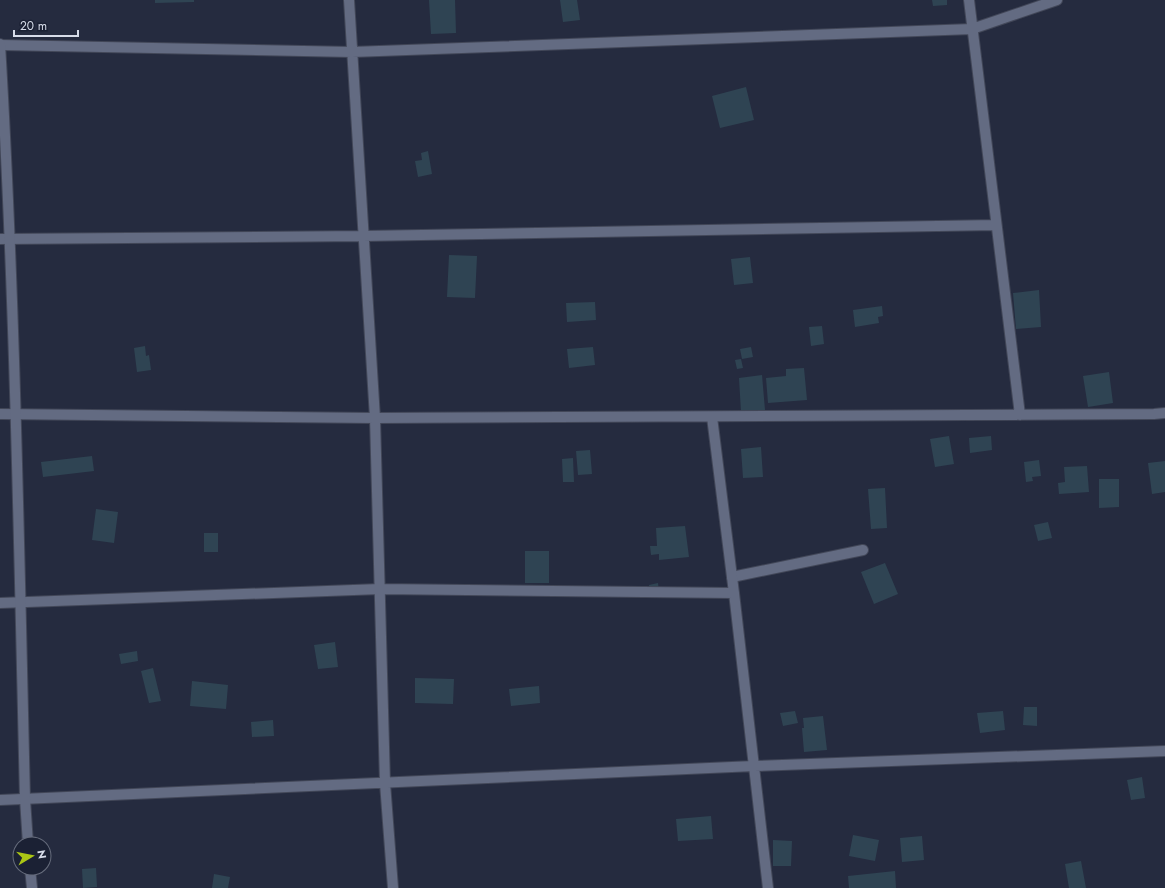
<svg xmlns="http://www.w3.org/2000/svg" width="1165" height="888" viewBox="0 0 1165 888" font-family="Jost,sans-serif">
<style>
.building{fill:#2f4453}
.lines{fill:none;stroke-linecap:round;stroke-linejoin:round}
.lane-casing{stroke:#424758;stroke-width:12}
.street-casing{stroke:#424758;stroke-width:12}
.secondary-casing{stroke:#424758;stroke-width:12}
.lane{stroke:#636b82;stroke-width:10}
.street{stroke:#636b82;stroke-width:10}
.secondary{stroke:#636b82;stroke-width:10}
</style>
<rect width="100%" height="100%" fill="#252b3f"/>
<path class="building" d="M155,0H194V2L155,3Z
M429,0H455L456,33L431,34Z
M560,0H577L580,20L563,22Z
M932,0H947V5L933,6Z
M746,87L754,120L720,128L712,96Z
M428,151L432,174L418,177L415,161L422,160L421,153Z
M449,255L477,256L475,298L447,297Z
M750,257L753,283L734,285L731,259Z
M1039,290L1041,327L1016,329L1013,293Z
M595,302L596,320L567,322L566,303Z
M882,306L883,316L878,317L879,323L855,327L853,310Z
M822,326L824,344L811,346L809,327Z
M145,346L146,356L149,355L151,370L137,372L134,348Z
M593,347L595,365L569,368L567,349Z
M751,347L753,357L742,359L740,349Z
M741,359L743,368L737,369L735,360Z
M804,368L807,400L768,403L766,378L786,376V369Z
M1109,372L1113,403L1088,407L1083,376Z
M762,375L765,410L741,412L739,378Z
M949,436L954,464L935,467L930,439Z
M991,436L992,450L970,453L969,438Z
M761,447L763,477L743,478L741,449Z
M590,450L592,474L578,475L576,451Z
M92,456L94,471L43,477L41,462Z
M573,458L574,482H563L562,459Z
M1039,460L1041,476L1032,477L1033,481L1026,482L1024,462Z
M1165,461V492L1152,494L1148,463Z
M1087,466L1089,492L1059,494L1058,483L1065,482L1064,467Z
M1099,479H1119V507L1099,508Z
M885,488L887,528L871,529L868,489Z
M96,509L118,512L114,543L92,540Z
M1048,522L1052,538L1038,541L1034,525Z
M685,526L689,557L659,560V554L651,555L650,546H657L656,528Z
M204,533H218V552H204Z
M525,551H549V583H525Z
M885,563L898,594L874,604L861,572Z
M658,583L659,591L650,593L649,585Z
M335,642L338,667L318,669L314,645Z
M137,651L138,661L121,664L119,654Z
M153,668L161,701L149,703L141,671Z
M415,678L454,679L453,704L415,703Z
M192,681L228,685L226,709L190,706Z
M539,686L540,703L511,706L509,689Z
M1024,707H1037V726L1023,725Z
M795,711L798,723L783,726L780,713Z
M1003,711L1005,730L980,733L977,713Z
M823,716L827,750L804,752L802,728H804L803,718Z
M273,720L274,736L252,737L251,722Z
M1142,777L1145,798L1131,800L1127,780Z
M711,816L713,839L678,841L676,819Z
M853,835L879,840L875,861L849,856Z
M922,836L924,860L902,862L900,838Z
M773,840L792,841L791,866H773Z
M1081,861L1086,888H1069L1065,864Z
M96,868L97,887L83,888L82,869Z
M895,871L896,888H849L848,876Z
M214,874L230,877L228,888H212Z"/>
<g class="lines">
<defs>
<path id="lane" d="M732,577L863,550"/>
<path id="street" d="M349,0L375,418L385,783L393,888
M969,0L1020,415
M0,45L352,52L972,29L1057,0
M0,239L363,236L996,225
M0,414L375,418L1154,414L1165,413
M712,417L734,593L768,888
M0,603L380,589L734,593
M0,800L754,766L1165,751"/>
<path id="secondary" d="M0,44C15,296 19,547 25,799L28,844
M30,868L32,888"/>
</defs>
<use href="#lane" class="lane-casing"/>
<use href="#street" class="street-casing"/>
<use href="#secondary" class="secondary-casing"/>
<use href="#lane" class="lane"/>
<use href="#street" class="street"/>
<use href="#secondary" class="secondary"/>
</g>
<g transform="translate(32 856) rotate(80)"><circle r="19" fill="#1b2134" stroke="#666c7c"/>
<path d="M0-3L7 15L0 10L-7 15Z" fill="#abc615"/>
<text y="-6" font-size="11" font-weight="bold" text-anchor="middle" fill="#d7dce9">N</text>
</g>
<path d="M14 30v6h64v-6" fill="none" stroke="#d7dce9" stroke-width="2"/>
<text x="20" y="30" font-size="12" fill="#d7dce9" stroke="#1b2134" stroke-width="3" paint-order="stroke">20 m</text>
</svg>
